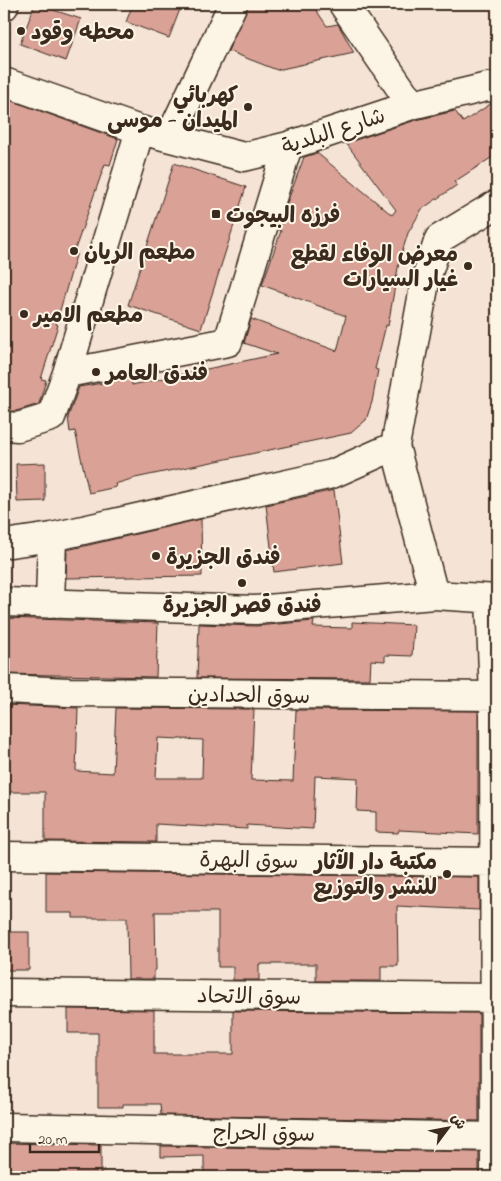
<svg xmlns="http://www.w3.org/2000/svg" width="501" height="1181" viewBox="0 0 501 1181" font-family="'Indie Flower','Playpen Sans Arabic',sans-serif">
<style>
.building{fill:#daa197;stroke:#3b2a1e;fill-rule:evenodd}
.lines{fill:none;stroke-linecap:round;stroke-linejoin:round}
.minor-casing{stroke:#3b2a1e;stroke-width:31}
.minor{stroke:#fcf5e5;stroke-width:28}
.poi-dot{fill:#3b2a1e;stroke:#fcf5e5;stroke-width:2}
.labels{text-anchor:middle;stroke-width:4;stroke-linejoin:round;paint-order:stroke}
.poi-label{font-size:22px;font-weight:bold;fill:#3b2a1e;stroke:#fcf5e5;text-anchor:start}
.street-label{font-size:22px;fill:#3b2a1e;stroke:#fcf5e5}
</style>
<rect width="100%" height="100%" fill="#f5e4d5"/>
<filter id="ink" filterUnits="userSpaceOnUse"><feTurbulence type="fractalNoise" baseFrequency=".02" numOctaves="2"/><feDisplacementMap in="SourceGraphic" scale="10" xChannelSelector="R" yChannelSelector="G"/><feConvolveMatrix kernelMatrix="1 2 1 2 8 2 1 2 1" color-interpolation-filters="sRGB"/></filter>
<g filter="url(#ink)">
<path class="building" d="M35,4L81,19L66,61L20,44Z
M133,4H182L169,38L126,22Z
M248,4H312L327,26L338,24L354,53L277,70L228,51Z
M4,98L118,139L110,165L105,164L74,252H77L56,324L58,325L41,379L46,380L39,404L16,411H4Z
M492,103H497V154L454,182L457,185L422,209L408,233L399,262L388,326L386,325L375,369L378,370L372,402L366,420L351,433L135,478L115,484L116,487L89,493L75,431L70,432L68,417L79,387L131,378L132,385L277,354L244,343L251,319L337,351L346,316L262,285L281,231L279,230L287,203L304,157L317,153L392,215L396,210L346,143L416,120L455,111L463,122Z
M174,163L246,187L201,329L128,305Z
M45,463V501L17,502L16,464Z
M334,490L343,563L274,572L266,505Z
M201,519L202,576L66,578L67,550Z
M4,618L158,623L156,677L4,674Z
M314,621L313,627L352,628V622L414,625L412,656L385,655V661L371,660L370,679L197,678L199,624L256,626Z
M4,705L78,708L76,771L113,773L116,708L254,709L251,780L293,781L296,710L478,711V834L399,830L398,833L376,832V812L357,811L358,778L315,776L313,829L247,825V829L156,824V842L45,841V792H4ZM158,738L203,740L202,778H156Z
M46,872L479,877V910L397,906L398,966H381V981H316V964H259V980H233V967H218V912H155L156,970H154V979H128L127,918H73V913H46Z
M5,932H29V970H5Z
M68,1009L154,1010V1054H233V1011L479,1013V1121L161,1115L160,1104H123V1107H98V1033H68Z
M4,1143L101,1145V1177L4,1175Z
M161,1146L479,1152V1177H204V1156L161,1157Z"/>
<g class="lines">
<defs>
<path id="minor" d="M343,4L412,105
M4,6V4
M4,82L140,130L244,157L288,146L412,105L487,87L497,88
M170,137L233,4
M67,373L140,130
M4,426L18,427L51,417L67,373L228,342L288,146
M4,544L52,537L332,474L395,446
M434,595L395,446L425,282L439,239L497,204
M490,599L494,696L495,1177
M4,602L255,610L434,595L497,599
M50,604L52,537
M4,689L68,692L494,696
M4,856L494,862
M4,993L495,998
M4,1127L495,1137"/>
</defs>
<use href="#minor" class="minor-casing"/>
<use href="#minor" class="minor"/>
</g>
</g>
<g class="poi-dot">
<circle cx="21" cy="31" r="5"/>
<circle cx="248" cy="107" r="5"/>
<rect x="211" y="209" width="10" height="10" rx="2.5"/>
<circle cx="74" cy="251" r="5"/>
<circle cx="468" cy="266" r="5"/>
<circle cx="24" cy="314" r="5"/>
<circle cx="96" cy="372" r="5"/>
<circle cx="156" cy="556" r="5"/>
<circle cx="242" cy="583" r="5"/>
<circle cx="447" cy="874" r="5"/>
</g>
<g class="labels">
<g class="poi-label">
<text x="31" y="39">محطه وقود</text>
<text x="238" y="102" text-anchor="end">كهربائي<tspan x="238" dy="25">الميدان - موسى</tspan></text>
<text x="226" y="222">فرزه البيجوت</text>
<text x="84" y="259">مطعم الريان</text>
<text x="458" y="261" text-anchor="end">معرض الوفاء لقطع<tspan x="458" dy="25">غيار السيارات</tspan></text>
<text x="34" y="322">مطعم الامير</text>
<text x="106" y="380">فندق العامر</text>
<text x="166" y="564">فندق الجزيرة</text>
<text x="242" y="612" text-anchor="middle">فندق قصر الجزيرة</text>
<text x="437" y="869" text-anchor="end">مكتبة دار الآثار<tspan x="437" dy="25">للنشر والتوزيع</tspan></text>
</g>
<g class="street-label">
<text transform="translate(333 130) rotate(-18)" y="8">شارع البلدية</text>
<text transform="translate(249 694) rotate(1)" y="8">سوق الحدادين</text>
<text transform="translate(249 859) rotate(1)" y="8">سوق البهرة</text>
<text transform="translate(249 995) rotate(1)" y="8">سوق الاتحاد</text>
<text transform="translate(264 1132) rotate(1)" y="8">سوق الحراج</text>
</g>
</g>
<rect width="501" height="1181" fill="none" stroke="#fcf5e5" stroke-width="20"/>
<rect x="10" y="10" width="481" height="1161" fill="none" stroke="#3b2a1e" stroke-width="2" filter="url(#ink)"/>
<g transform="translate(448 1128) rotate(58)" stroke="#fcf5e5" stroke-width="4" paint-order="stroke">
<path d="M0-4L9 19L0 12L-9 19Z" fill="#3b2a1e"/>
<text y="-8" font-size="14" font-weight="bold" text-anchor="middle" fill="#3b2a1e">ش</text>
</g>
<path d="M30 1144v8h69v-8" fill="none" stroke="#3b2a1e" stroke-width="2.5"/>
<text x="38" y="1144" font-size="15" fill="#3b2a1e" stroke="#fcf5e5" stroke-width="4" paint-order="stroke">20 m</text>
</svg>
